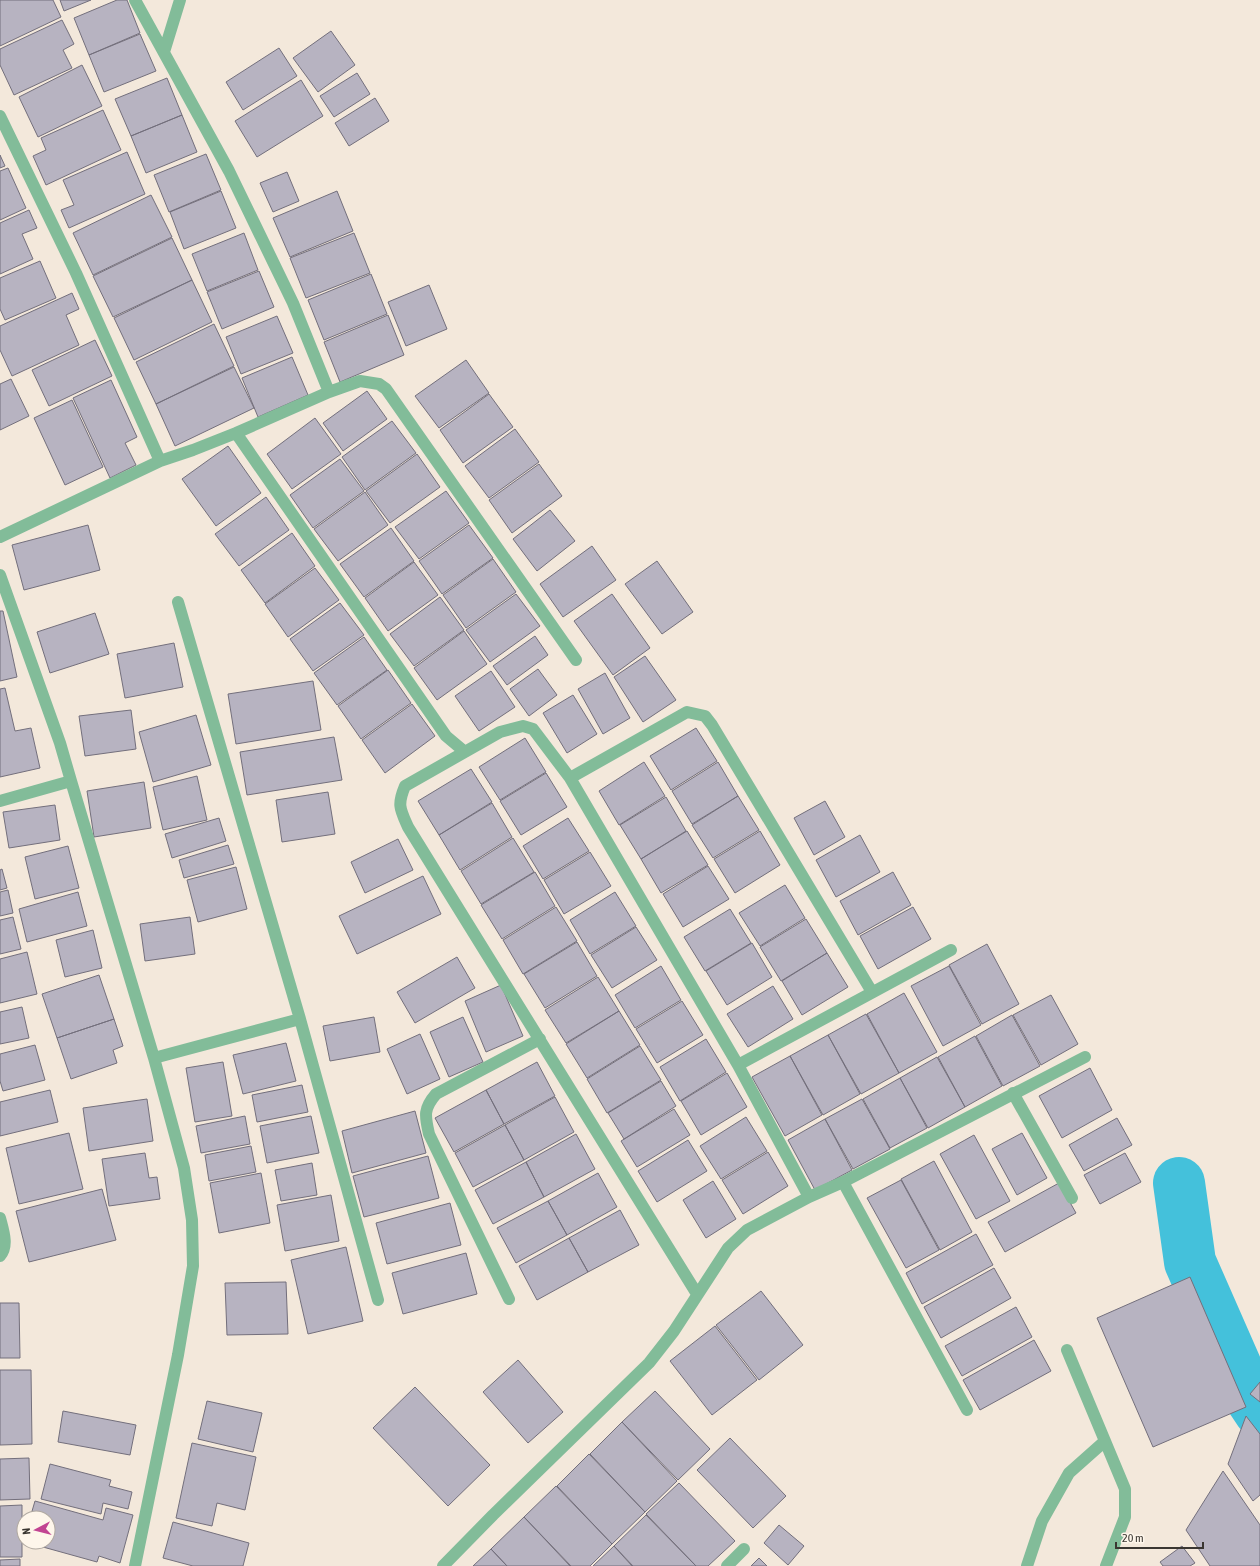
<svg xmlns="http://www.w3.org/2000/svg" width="1260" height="1566" viewBox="0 0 1260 1566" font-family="'Asap Condensed',sans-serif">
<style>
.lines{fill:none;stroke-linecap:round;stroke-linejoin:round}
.river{stroke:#44c1db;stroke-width:52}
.building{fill:#b7b3c1;stroke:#736f7c}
.minor{stroke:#82bc99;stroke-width:12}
</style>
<rect width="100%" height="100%" fill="#f3e8db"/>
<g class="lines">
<path class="river" d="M1179,1183L1190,1262L1248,1394L1260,1412"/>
</g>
<path class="building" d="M0,0H53L61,17L0,46Z
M60,0H91L64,11Z
M117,0H127L140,33L89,55L74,18Z
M62,20L74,44L63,50L72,68L14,95L0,65V49Z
M331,31L355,65L318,92L293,58Z
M140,34L156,71L104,92L89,55Z
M279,48L297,76L243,110L226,82Z
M82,65L102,106L38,137L19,97Z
M357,73L370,94L334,117L320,96Z
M167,78L182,115L131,136L115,99Z
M301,80L323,116L257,157L235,121Z
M375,98L389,121L349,146L335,123Z
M103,110L121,150L46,185L33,156L46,150L41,138Z
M182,115L197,152L146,173L131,136Z
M127,152L145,194L69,228L61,210L74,205L63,180Z
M206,154L221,190L169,212L154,175Z
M0,155L5,166L0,168Z
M8,168L26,208L0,220V171Z
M287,172L299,201L273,212L260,183Z
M221,191L236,228L184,249L170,212Z
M337,191L353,231L290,257L273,218Z
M151,195L172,237L93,275L73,233Z
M29,210L37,228L22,234L33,259L0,274V223Z
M244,233L258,270L207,291L192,254Z
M354,233L370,273L306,298L290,258Z
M172,238L192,280L113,317L93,276Z
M40,261L56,298L5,320L0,309V278Z
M259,271L274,307L222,329L207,292Z
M371,274L387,314L324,340L308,300Z
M192,280L212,322L134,360L114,318Z
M429,285L447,329L406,346L388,302Z
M72,293L79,309L66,315L79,345L12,376L0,350V326Z
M388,315L404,355L340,382L324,342Z
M277,316L293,353L241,374L226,337Z
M214,324L234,366L156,404L136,362Z
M95,340L112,376L49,406L32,370Z
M292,357L308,395L258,417L242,378Z
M466,360L489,393L439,428L415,396Z
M234,367L254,408L175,446L156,404Z
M11,379L29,416L0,430V384Z
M111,380L137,437L125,443L136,465L110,478L73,398Z
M367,391L387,419L343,451L323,423Z
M489,394L513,427L463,463L440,430Z
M72,400L103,467L65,485L34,418Z
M315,418L341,454L292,489L267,454Z
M392,421L416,453L365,490L342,457Z
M515,429L539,462L489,498L465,466Z
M228,446L261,493L216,526L182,479Z
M417,454L440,487L390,523L366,491Z
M340,459L364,491L313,528L290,495Z
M539,464L562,496L512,533L489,500Z
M446,491L469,523L419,559L395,527Z
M365,492L388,525L338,561L314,529Z
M266,497L289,530L239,566L215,534Z
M550,510L575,541L537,571L513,539Z
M88,525L100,570L24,590L12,545Z
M469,525L493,558L442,594L419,561Z
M391,528L414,561L364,597L340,564Z
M292,533L315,566L265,603L241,570Z
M592,546L616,580L563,617L540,584Z
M493,559L516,592L466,628L443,595Z
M657,561L693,612L662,634L625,584Z
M414,562L438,595L388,631L365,598Z
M315,568L339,600L288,637L265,604Z
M516,594L540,626L490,662L466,630Z
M612,594L650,648L613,675L574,621Z
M440,597L464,630L414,666L390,634Z
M340,603L364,635L313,671L290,639Z
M0,611H3L17,677L0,681Z
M95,613L109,654L50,673L37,632Z
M464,631L487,664L437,700L414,668Z
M535,636L548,655L507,685L493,666Z
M364,637L387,670L337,705L314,673Z
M174,643L183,687L125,698L117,654Z
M645,656L676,700L643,722L614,677Z
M538,669L557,695L529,716L510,689Z
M388,670L411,703L361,739L338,706Z
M491,671L515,707L479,731L455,696Z
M605,673L630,718L603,734L578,689Z
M313,681L321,730L236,744L228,694Z
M5,688L15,731L31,728L40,768L0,777V689Z
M573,695L597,734L567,753L543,713Z
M412,704L435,736L385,773L362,740Z
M131,710L136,749L85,756L79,716Z
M196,715L211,765L153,782L139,732Z
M696,728L717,761L671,790L650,756Z
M334,737L342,780L247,795L240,752Z
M525,738L546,772L500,800L479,767Z
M644,762L665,796L619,825L599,791Z
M718,762L738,796L692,824L672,791Z
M471,769L492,802L439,835L418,801Z
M546,773L567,807L521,835L500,801Z
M197,776L207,820L163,830L153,787Z
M144,782L151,828L94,837L87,791Z
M328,792L335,834L282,842L276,800Z
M738,796L759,830L713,858L692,825Z
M666,797L686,831L641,859L620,825Z
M825,801L845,837L814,855L794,818Z
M492,803L512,837L460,870L439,835Z
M55,805L60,840L9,848L3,812Z
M219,818L226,841L172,858L165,834Z
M568,818L589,851L543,879L523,846Z
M687,831L708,865L661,893L641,859Z
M760,831L780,865L735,893L714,859Z
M860,835L880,872L836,897L816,860Z
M513,838L534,872L481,904L461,871Z
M398,839L413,870L365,893L351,862Z
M228,845L234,864L184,878L179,860Z
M68,846L79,888L35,899L25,857Z
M590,852L611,886L564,914L544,880Z
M708,866L729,899L683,927L663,894Z
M236,867L247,909L198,922L187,880Z
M2,869L7,888L0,890V870Z
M535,872L555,906L502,939L481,905Z
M893,872L911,905L858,935L840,901Z
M423,876L441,914L357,954L339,916Z
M785,885L805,918L760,946L739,913Z
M8,890L13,913L0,916V892Z
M78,892L87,926L27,942L19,909Z
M615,892L636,926L590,954L570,920Z
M556,907L577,941L523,974L503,940Z
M913,907L931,939L878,969L860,936Z
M730,909L751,943L705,971L684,937Z
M13,917L21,949L0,954V920Z
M190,917L195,954L145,961L140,924Z
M806,919L827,953L781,981L760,947Z
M636,927L657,960L612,988L591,955Z
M93,930L102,968L65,977L56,940Z
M577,942L597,976L545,1008L524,974Z
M752,943L772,977L727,1005L706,971Z
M987,944L1019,1004L982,1024L949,965Z
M27,952L37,994L0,1003V959Z
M827,953L848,987L802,1015L782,981Z
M457,957L475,988L415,1023L397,992Z
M661,966L681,1000L635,1028L615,995Z
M949,966L981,1025L943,1046L911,986Z
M99,975L114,1019L57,1038L42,994Z
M598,977L619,1011L566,1043L545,1010Z
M501,985L523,1036L486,1052L465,1001Z
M773,986L793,1019L748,1047L727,1014Z
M904,993L937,1052L899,1073L867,1014Z
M1051,995L1078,1044L1041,1065L1013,1015Z
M682,1001L703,1035L657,1063L636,1029Z
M22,1007L29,1038L0,1044V1012Z
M619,1011L640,1045L587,1078L566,1044Z
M866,1014L899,1073L861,1094L828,1035Z
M1012,1015L1040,1066L1003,1086L976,1036Z
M374,1017L380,1052L330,1061L323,1026Z
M463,1017L483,1062L449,1077L430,1032Z
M114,1019L123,1046L113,1050L117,1063L71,1079L57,1038Z
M420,1034L440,1079L407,1094L387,1049Z
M828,1035L860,1094L823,1115L790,1056Z
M975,1036L1002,1086L965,1107L938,1057Z
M706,1039L726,1072L680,1101L660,1067Z
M286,1043L296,1081L243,1094L233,1055Z
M35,1045L45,1080L3,1091L0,1081V1054Z
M640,1046L661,1080L607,1113L587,1079Z
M790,1056L822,1115L785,1136L752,1077Z
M937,1057L965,1107L928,1128L900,1078Z
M223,1062L232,1116L195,1122L186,1068Z
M537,1062L555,1096L504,1124L486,1090Z
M1090,1068L1112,1110L1062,1138L1039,1096Z
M727,1073L747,1107L701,1135L681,1101Z
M900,1078L927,1128L890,1148L863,1099Z
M661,1081L676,1106L624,1139L608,1113Z
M302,1085L308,1112L257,1122L252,1095Z
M50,1090L58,1122L0,1136V1102Z
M486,1090L504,1124L454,1152L435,1118Z
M555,1097L574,1132L524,1160L505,1125Z
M147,1099L153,1141L89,1151L83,1108Z
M862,1099L890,1149L853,1169L825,1119Z
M674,1109L690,1135L637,1167L621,1141Z
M415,1111L426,1153L352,1173L342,1131Z
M245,1116L250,1144L201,1153L196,1126Z
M311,1116L319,1153L267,1163L260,1126Z
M746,1117L767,1151L721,1179L700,1146Z
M1117,1118L1132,1145L1084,1171L1069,1145Z
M825,1119L852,1170L815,1190L788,1140Z
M505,1125L524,1160L473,1187L455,1153Z
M69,1133L83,1189L19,1204L6,1148Z
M1022,1133L1047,1178L1017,1195L992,1149Z
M576,1134L595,1169L544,1197L526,1162Z
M974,1135L1010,1201L976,1219L940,1154Z
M688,1140L707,1171L657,1202L638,1171Z
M251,1146L256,1172L209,1181L205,1155Z
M768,1152L788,1186L743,1214L722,1180Z
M145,1153L149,1178L157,1177L160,1199L109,1206L102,1159Z
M1125,1153L1141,1182L1100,1204L1084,1175Z
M428,1156L439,1198L364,1217L353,1176Z
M934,1161L972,1232L940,1250L901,1179Z
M526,1162L544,1197L493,1224L475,1190Z
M312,1163L317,1195L281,1201L275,1170Z
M261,1173L270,1223L219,1233L210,1183Z
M598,1173L617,1207L567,1235L548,1201Z
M901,1180L939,1250L906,1268L867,1198Z
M713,1181L736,1219L706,1238L683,1200Z
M1059,1183L1076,1213L1005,1252L988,1222Z
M102,1189L116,1240L29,1262L16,1211Z
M331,1195L339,1241L285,1251L277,1205Z
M548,1201L567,1235L516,1263L497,1228Z
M450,1203L461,1245L387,1264L376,1223Z
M620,1210L639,1245L588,1272L569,1238Z
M976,1234L993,1265L922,1304L906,1273Z
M569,1238L588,1272L537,1300L519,1266Z
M346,1247L363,1321L308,1334L291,1260Z
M466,1253L477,1294L403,1314L392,1273Z
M994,1268L1011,1298L941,1338L924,1307Z
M1190,1277L1246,1407L1153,1447L1097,1318Z
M286,1282L288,1334L227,1335L225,1283Z
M761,1291L803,1345L759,1380L716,1325Z
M0,1303H19L20,1358H0Z
M1016,1307L1032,1337L962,1376L945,1346Z
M715,1326L757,1380L712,1415L670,1361Z
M1034,1340L1051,1371L980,1410L963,1380Z
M518,1360L563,1412L528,1443L483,1392Z
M0,1370H31L32,1444L0,1445Z
M1260,1382V1402L1250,1394Z
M415,1387L490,1465L448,1506L373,1428Z
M655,1391L710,1449L678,1480L622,1422Z
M207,1401L262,1413L253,1452L198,1439Z
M63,1411L136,1425L130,1455L58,1442Z
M1246,1416L1260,1434V1495L1253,1501L1228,1464Z
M622,1422L677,1481L645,1512L590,1454Z
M730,1438L786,1496L753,1528L697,1470Z
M192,1443L256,1457L245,1510L217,1503L212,1526L176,1518Z
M589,1454L645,1512L612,1544L557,1486Z
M29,1458L30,1499L0,1500V1459Z
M50,1464L111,1480L109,1486L132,1492L128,1509L103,1503L101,1514L41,1499Z
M1223,1471L1260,1525V1566H1210L1186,1530Z
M679,1483L735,1541L708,1566H696L646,1514Z
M556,1486L612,1544L590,1566H571L524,1517Z
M35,1501L103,1520L106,1508L133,1515L120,1563L99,1556L97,1562L25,1542H48V1518H30Z
M22,1505V1557H0V1506Z
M646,1515L696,1566H633L614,1546Z
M524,1517L570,1566H507L491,1549Z
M173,1522L249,1543L243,1566H193L163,1558Z
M779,1525L804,1546L788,1565L764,1543Z
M614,1546L632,1566H593Z
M1182,1546L1195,1563L1190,1566H1163L1160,1562Z
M491,1549L507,1566H473Z
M759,1558L767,1566H751Z
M20,1559V1566H0V1560Z"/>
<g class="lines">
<path class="minor" d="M135,0L229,171L293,303L329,392
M164,52L180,0
M0,116L76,273L160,461
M236,433L446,736L465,752
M0,537L160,461L193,450L236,433L329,392L360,381L379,384L386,389L576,660
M0,575L60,743L71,781L154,1058L184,1168L192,1220L193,1266L178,1355L135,1566
M178,602L300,1019
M570,778L687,712L705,716L712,725L872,992
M0,801L71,781
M154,1058L300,1019L378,1300
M738,1065L951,950
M1013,1093L1072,1198
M843,1182L967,1410
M0,1218C3,1230 9,1246 0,1256
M697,1294L408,827C400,809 397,805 405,786L500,732L523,726L533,729L570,778L738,1065L809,1197
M509,1299L429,1134C425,1116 423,1109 436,1094L540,1039
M1067,1350L1125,1489V1517L1106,1566
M443,1566L493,1515L649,1363L674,1331L728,1248L747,1230L809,1197L843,1182L1085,1057
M727,1566L744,1549
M1027,1566L1042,1521L1069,1473L1105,1441"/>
</g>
<g transform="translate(36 1530) rotate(263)"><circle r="19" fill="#fef6eb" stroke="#b0a9a1"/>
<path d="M0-3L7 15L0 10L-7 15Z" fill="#c24492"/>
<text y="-6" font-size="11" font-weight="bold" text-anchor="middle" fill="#3a3631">N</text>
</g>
<path d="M1116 1542v6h87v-6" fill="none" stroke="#3a3631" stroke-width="2"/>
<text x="1122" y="1542" font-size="12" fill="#3a3631" stroke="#fef6eb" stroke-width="3" paint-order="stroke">20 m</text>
</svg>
